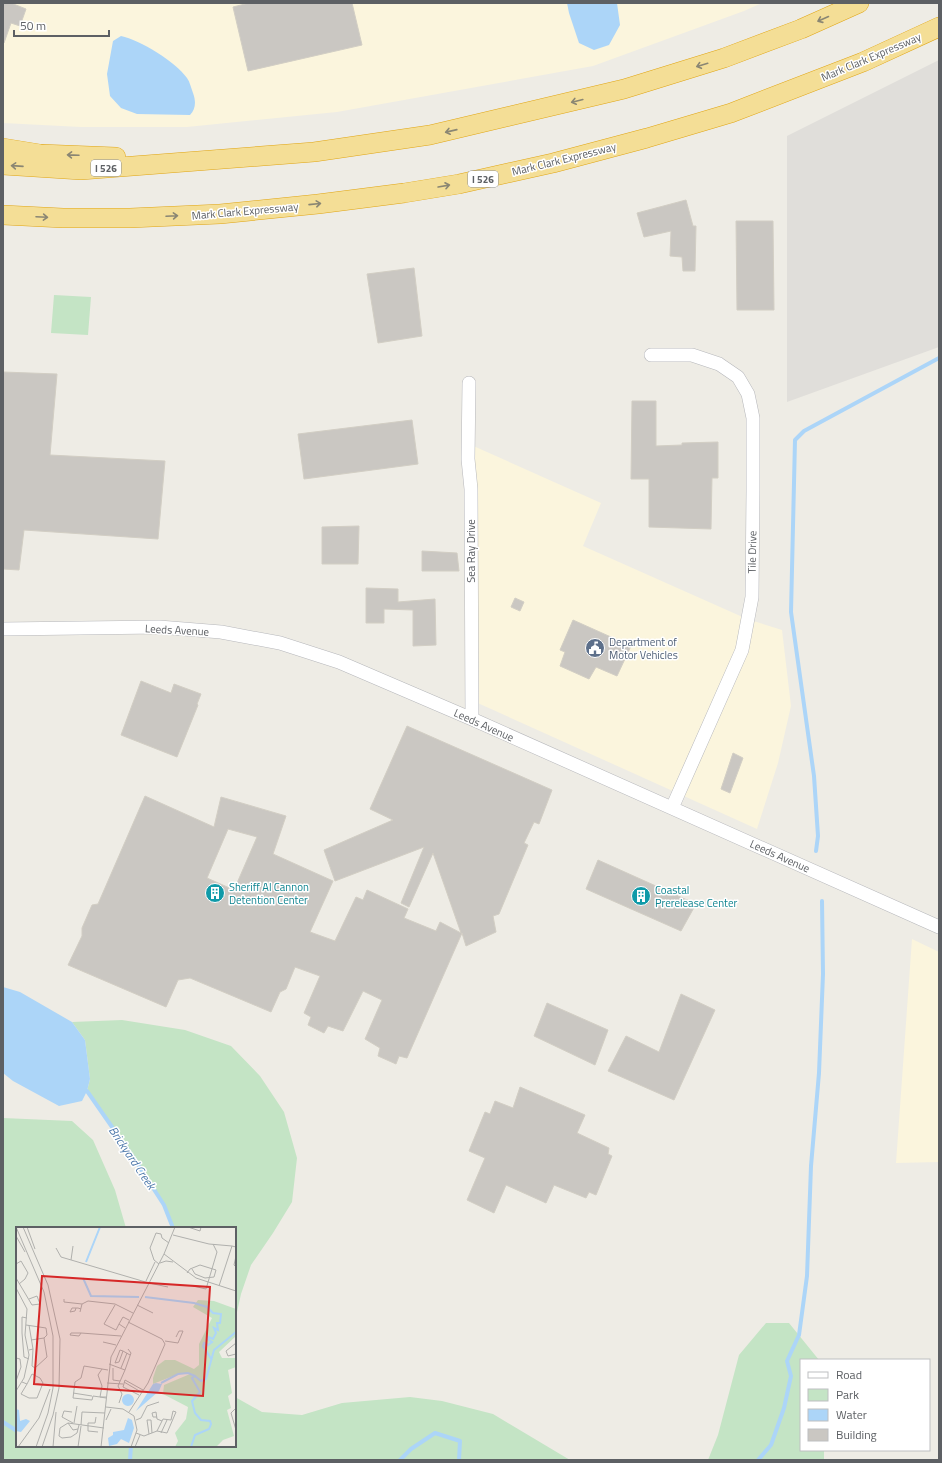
<svg xmlns="http://www.w3.org/2000/svg" width="942" height="1463" viewBox="0 0 942 1463" font-family="'Titillium Web',sans-serif">
<style>
.commercial{fill:#fbf5dd}
.industrial{fill:#e0deda}
.green{fill:#c4e4c5}
.water{fill:#acd5f8}
.lines{fill:none;stroke-linecap:round;stroke-linejoin:round}
.stream{stroke:#acd5f8;stroke-width:4}
.building{fill:#cac7c2;stroke:#d2cec4;fill-rule:evenodd}
.minor-casing{stroke:#b6b7bb;stroke-width:14}
.highway-casing{stroke:#e0a513;stroke-width:20}
.minor{stroke:#fff;stroke-width:13}
.highway{stroke:#f4de96;stroke-width:19}
.oneway{stroke:#8a8673}
.labels{text-anchor:middle;stroke-width:3;stroke-linejoin:round;paint-order:stroke}
.shield{fill:#fff;stroke:#8e9092;stroke-width:1}
.shield-label{font-size:10px;font-weight:bold;fill:#5d6064}
.street-label{font-size:11px;fill:#5d6064;stroke:#fff}
.service-label{font-size:11px;fill:#4e5e75;stroke:#fff;text-anchor:start}
.culture-label{font-size:11px;fill:#0d838f;stroke:#fff;text-anchor:start}
.water-label{font-size:12px;font-style:italic;fill:#4a76a9;stroke:#fff}
.inset-river{fill:none;stroke:#acd5f8;stroke-width:2}
.inset-road{fill:none;stroke:#b0b0ad;stroke-width:1}
.view{fill:#d62828;fill-opacity:0.15;stroke:#d62828;stroke-width:2}
.inset-edge{fill:none;stroke:#5d6064;stroke-width:2}
</style>
<rect width="100%" height="100%" fill="#eeece5"/>
<path class="commercial" d="M3,3H762L744,11L593,66L337,112L187,127H81L3,123Z
M469,444L601,503L583,546L747,619L782,630L791,706L778,763L757,829L471,700Z
M912,939L939,952V1162L896,1163Z"/>
<path class="industrial" d="M939,60V347L787,402V136Z"/>
<path class="green" d="M54,295L91,297L88,335L51,333Z
M122,1020L185,1030L231,1046L260,1076L284,1112L297,1158L292,1202L273,1233L251,1265L241,1294L235,1321V1228H173L164,1205L135,1160L87,1091L90,1079L85,1040L72,1022Z
M3,1118L72,1121L93,1140L115,1190L126,1228H17V1446H235V1397L262,1412L302,1415L342,1403L410,1397L442,1401L493,1414L570,1460H3Z
M766,1323H789L819,1360H801V1450H824V1460H708L718,1435L739,1355Z"/>
<path class="water" d="M567,3H617L620,25L609,45L594,50L579,43L569,13Z
M121,36C140,40 176,62 187,78C190,82 191,88 193,93C196,101 196,109 190,115L137,114L121,108L110,96L107,74L113,41Z
M3,987L20,992L72,1022L85,1040L90,1079L87,1091L82,1101L59,1106L13,1081L3,1073Z"/>
<g class="lines">
<path class="stream" d="M816,851L818,836L814,776L791,612L795,440L804,431L939,358
M87,1091L135,1160L164,1205L173,1228
M3,1422L17,1431
M130,1460L131,1446
M400,1460L411,1449L435,1433L460,1441L459,1460
M758,1460L771,1445L784,1408L791,1376L787,1361L799,1335L807,1276L811,1166L819,1073L823,974L822,901"/>
</g>
<path class="building" d="M3,3H11L26,9L20,26L11,23L4,43L3,42Z
M249,3H352L362,45L248,71L233,7Z
M686,200L693,226H696L695,271H683L682,257L670,256L671,231L644,237L637,213Z
M736,221H773L774,310H737Z
M414,268L422,336L378,343L367,274Z
M3,372L57,374L50,455L165,461L158,539L24,530L19,570L3,569Z
M632,401H656V446L682,445V443L718,442V478H712L711,529L649,527V479H631Z
M412,420L418,464L304,479L298,434Z
M359,526L358,564H322V527Z
M422,551L457,553L459,571H422Z
M366,588L398,589V602L435,599L436,645L413,646V610L384,609V623H366Z
M515,598L524,602L520,611L511,607Z
M573,620L631,646L617,676L596,667L589,679L560,666L565,652L560,650Z
M141,681L171,693L174,684L201,694L197,704L198,705L177,757L121,735Z
M407,726L552,790L539,824L534,822L524,843L528,845L499,914L493,916L496,932L466,946L462,933L407,1058L399,1056L396,1064L378,1056L380,1048L365,1039L382,1000L363,991L343,1031L328,1026L324,1033L308,1025L311,1017L304,1013L320,976L295,967L286,989L280,992L271,1012L190,978L178,980L166,1007L68,965L82,936V928L92,905L98,904L145,796L214,827L221,797L286,816L273,854L333,881L310,932L335,941L356,897L363,900L367,890L408,909L404,918L436,931L440,922L461,933L433,853L409,907L401,903L424,847L335,881L324,850L393,820L370,809ZM228,829L257,837L234,890L207,878Z
M733,753L743,758L730,793L721,789Z
M598,860L696,904L681,931L586,889Z
M681,994L715,1010L674,1100L608,1071L626,1036L659,1052Z
M547,1003L608,1030L595,1065L534,1036Z
M520,1087L585,1115L577,1133L609,1148L608,1154L612,1156L596,1195L589,1192L586,1198L554,1185L546,1203L506,1185L494,1213L467,1200L485,1158L469,1151L485,1112L490,1114L495,1101L513,1108Z"/>
<g class="lines">
<defs>
<path id="minor" d="M651,355H692L719,364L738,377L748,394L753,418V491L752,597L742,650L672,808
M469,383L468,459L471,489L472,719
M3,629L159,627L221,632L280,643L339,662L472,719L939,927"/>
<path id="highway" d="M3,148L40,154L116,157
M3,165L81,170L314,152L430,135L624,89L724,58L801,29L859,3
M3,215L63,218H130L220,214L318,204L404,193L459,184L553,163L647,138L731,113L863,62L939,27"/>
</defs>
<use href="#minor" class="minor-casing"/>
<use href="#highway" class="highway-casing"/>
<use href="#minor" class="minor"/>
<use href="#highway" class="highway"/>
</g>
<defs><path id="oneway-shaft" d="M-6 0H5M1.5-3L5.5 0L1.5 3" fill="none" stroke-width="1.6" stroke-linecap="round" stroke-linejoin="round"/></defs>
<g class="oneway">
<use href="#oneway-shaft" transform="translate(823 19) rotate(156)"/>
<use href="#oneway-shaft" transform="translate(702 65) rotate(163)"/>
<use href="#oneway-shaft" transform="translate(577 101) rotate(166)"/>
<use href="#oneway-shaft" transform="translate(451 131) rotate(167)"/>
<use href="#oneway-shaft" transform="translate(73 155) rotate(-178)"/>
<use href="#oneway-shaft" transform="translate(17 166) rotate(-176)"/>
<use href="#oneway-shaft" transform="translate(444 186) rotate(-10)"/>
<use href="#oneway-shaft" transform="translate(315 204) rotate(-6)"/>
<use href="#oneway-shaft" transform="translate(172 216) rotate(-3)"/>
<use href="#oneway-shaft" transform="translate(42 217) rotate(3)"/>
</g>
<defs>
<symbol id="civic-disc" viewBox="-11 -11 22 22"><circle r="9.5" fill="#5c6f8a" stroke="#fff"/><path d="M-.6-6.5H3V-4.5H.6V-3L4-1V1h2V6H-6V1h2V-1L-.6-3ZM-1.2 2.5V6h2.4V2.5Z" fill="#fff"/></symbol>
<symbol id="building-disc" viewBox="-11 -11 22 22"><circle r="9.5" fill="#0f9aa8" stroke="#fff"/><path d="M-4-6H4V6H1V3H-1V6H-4ZM-2.5-4.3h1.7v1.8h-1.7ZM.8-4.3h1.7v1.8H.8ZM-2.5-1h1.7V.8h-1.7ZM.8-1h1.7V.8H.8Z" fill="#fff"/></symbol>
</defs>
<g fill-rule="evenodd">
<use href="#civic-disc" x="584" y="637" width="22" height="22"/>
<use href="#building-disc" x="204" y="882" width="22" height="22"/>
<use href="#building-disc" x="630" y="885" width="22" height="22"/>
</g>
<g class="labels">
<g class="shield">
<rect x="91" y="160" width="30" height="16" rx="3"/>
<rect x="468" y="171" width="30" height="16" rx="3"/>
</g>
<g class="shield-label">
<text x="106" y="172">I 526</text>
<text x="483" y="183">I 526</text>
</g>
<g class="street-label">
<text transform="translate(871 57) rotate(-23)" y="4">Mark Clark Expressway</text>
<text transform="translate(564 159) rotate(-14)" y="4">Mark Clark Expressway</text>
<text transform="translate(245 211) rotate(-5)" y="4">Mark Clark Expressway</text>
<text transform="translate(471 551) rotate(-90)" y="4">Sea Ray Drive</text>
<text transform="translate(752 552) rotate(-89)" y="4">Tile Drive</text>
<text transform="translate(177 630) rotate(3)" y="4">Leeds Avenue</text>
<text transform="translate(484 725) rotate(24)" y="4">Leeds Avenue</text>
<text transform="translate(780 856) rotate(24)" y="4">Leeds Avenue</text>
</g>
<g class="service-label">
<text x="609" y="646">Department of<tspan x="609" dy="13">Motor Vehicles</tspan></text>
</g>
<g class="culture-label">
<text x="229" y="891">Sheriff Al Cannon<tspan x="229" dy="13">Detention Center</tspan></text>
<text x="655" y="894">Coastal<tspan x="655" dy="13">Prerelease Center</tspan></text>
</g>
<g class="water-label">
<text transform="translate(132 1158) rotate(56)" y="4">Brickyard Creek</text>
</g>
</g>
<g transform="translate(16 1227)">
<rect width="220" height="220" fill="#eeece5"/>
<path d="M182,73L198,74L220,82V109L203,125L206,131H220V140L212,143L216,166L212,169L215,181L211,183L218,209L207,213L200,220H159L162,214L159,206L170,192L172,180L147,167L148,158L174,147H162L137,157V151L141,139L149,133H159L178,142L183,138V117L196,91L177,80Z" fill="#c4e4c5"/>
<path d="M140,156L146,157L143,164L120,184L137,157ZM106 173a6 6 0 1 1 12 0a6 6 0 1 1-12 0ZM0,182L3,183L4,194L10,192L14,194L5,205L0,204ZM112,191L116,193L118,201L113,216L105,212L101,217L93,219L92,211L97,208V205L108,203Z" fill="#acd5f8"/>
<path class="inset-river" d="M70,35L84,0M67,51L75,69L123,70M129,70L178,76L191,80L197,86L205,87L204,96H201L202,103L198,101L200,106L197,112L193,110L192,112L196,115L192,118L188,116L187,119L196,133M145,156L162,147L172,146L179,149M175,220L179,208L193,202L195,197L194,194L185,193L179,186L176,174L184,165L176,151L179,149L185,154L190,152L198,123L220,105"/>
<path class="inset-road" d="M0,0L28,65L37,109V161L32,186L20,220M7,0L32,58L44,112L43,161L37,188L26,220M11,0L19,22M172,0L184,4L185,0M157,8L193,17L216,19M0,9L9,25M40,21L45,30L133,56M148,27L180,51L220,64M220,29L218,38L220,40M55,33L57,19M144,36L150,34L157,35M0,37L5,34L12,46L9,52L3,57M143,37L138,33L134,21L140,6L145,7L146,11L153,16M171,46L174,42L184,38L200,43L198,50L189,51L179,47L176,42M0,51L16,78L24,77L21,69L13,72M130,54L139,35M133,56L152,60M177,59L190,62L201,25L197,17M203,59L216,19L220,20M0,61L11,82L9,108L13,128L8,151L0,164M48,72V75L66,77M99,78L88,97L100,103L103,97L109,101M121,78L137,86M60,81L59,84L54,85L56,81H62L65,82M64,85L66,77L72,74L99,77L117,86M11,91L6,90V106L8,130L13,132M112,95L146,112L149,117L132,156L113,185M103,97L107,90L113,93M10,98L30,101L31,108L28,111L31,130L19,141L16,139L17,122L13,123M13,98L17,122M65,106H55L54,108L63,109L65,106L105,109M15,113L28,111M149,114L162,116L167,104H163L160,110M87,115L100,118M220,116L210,124L212,129L220,127M107,124L103,135L99,136L104,123L107,124L114,128M0,131L4,132L5,140L0,154M93,137L109,143L102,159L106,167L103,176M97,141V153L104,154M105,141L111,126M86,142L82,148L86,159L84,170L77,169L76,173L57,171L59,155L65,151L68,139L92,143M109,143L115,126L112,122M6,155L11,157L5,167L13,171H21L27,156L24,151L16,147L11,157M108,155L125,165M91,156L107,157M57,166L76,169M123,168L107,160L109,153L127,163M90,171L84,170H90M90,180L107,182L118,189L121,203L115,220M220,181L215,186L220,203M56,185L48,184L46,190L57,196M80,190L79,196H72V204L82,205M141,190H137L136,186L140,185L141,192L146,194M90,193L95,182M120,193L125,191L131,179L143,175M52,196L44,201L43,209L46,211L55,210L61,206L62,202M58,196L61,179M63,198L62,202L57,203L52,196L88,201M65,198L66,185L89,186M120,206L128,209L141,204L147,192L155,193L157,184L160,185L151,206L141,204M145,206L151,193M133,207L131,193H135L136,206M2,220L23,191L34,162M37,220L40,185M62,220L65,199M85,220L95,130L148,27L159,0M119,220L124,208"/>
<path class="view" d="M26,49L194,60L187,169L18,157Z"/>
<rect width="220" height="220" class="inset-edge"/>
</g>
<rect width="942" height="1463" fill="none" stroke="#5d6064" stroke-width="8"/>
<rect x="800" y="1359" width="130" height="92" fill="#ffffff" stroke="#bebfc1"/>
<rect x="808" y="1372" width="20" height="6" fill="#ffffff" stroke="#bebfc1"/>
<text x="836" y="1379" font-size="12" fill="#5d6064">Road</text>
<rect x="808" y="1389" width="20" height="12" fill="#c4e4c5" stroke="#bebfc1"/>
<text x="836" y="1399" font-size="12" fill="#5d6064">Park</text>
<rect x="808" y="1409" width="20" height="12" fill="#acd5f8" stroke="#bebfc1"/>
<text x="836" y="1419" font-size="12" fill="#5d6064">Water</text>
<rect x="808" y="1429" width="20" height="12" fill="#cac7c2" stroke="#bebfc1"/>
<text x="836" y="1439" font-size="12" fill="#5d6064">Building</text>
<path d="M14 30v6h95v-6" fill="none" stroke="#5d6064" stroke-width="2"/>
<text x="20" y="30" font-size="12" fill="#5d6064" stroke="#ffffff" stroke-width="3" paint-order="stroke">50 m</text>
</svg>
